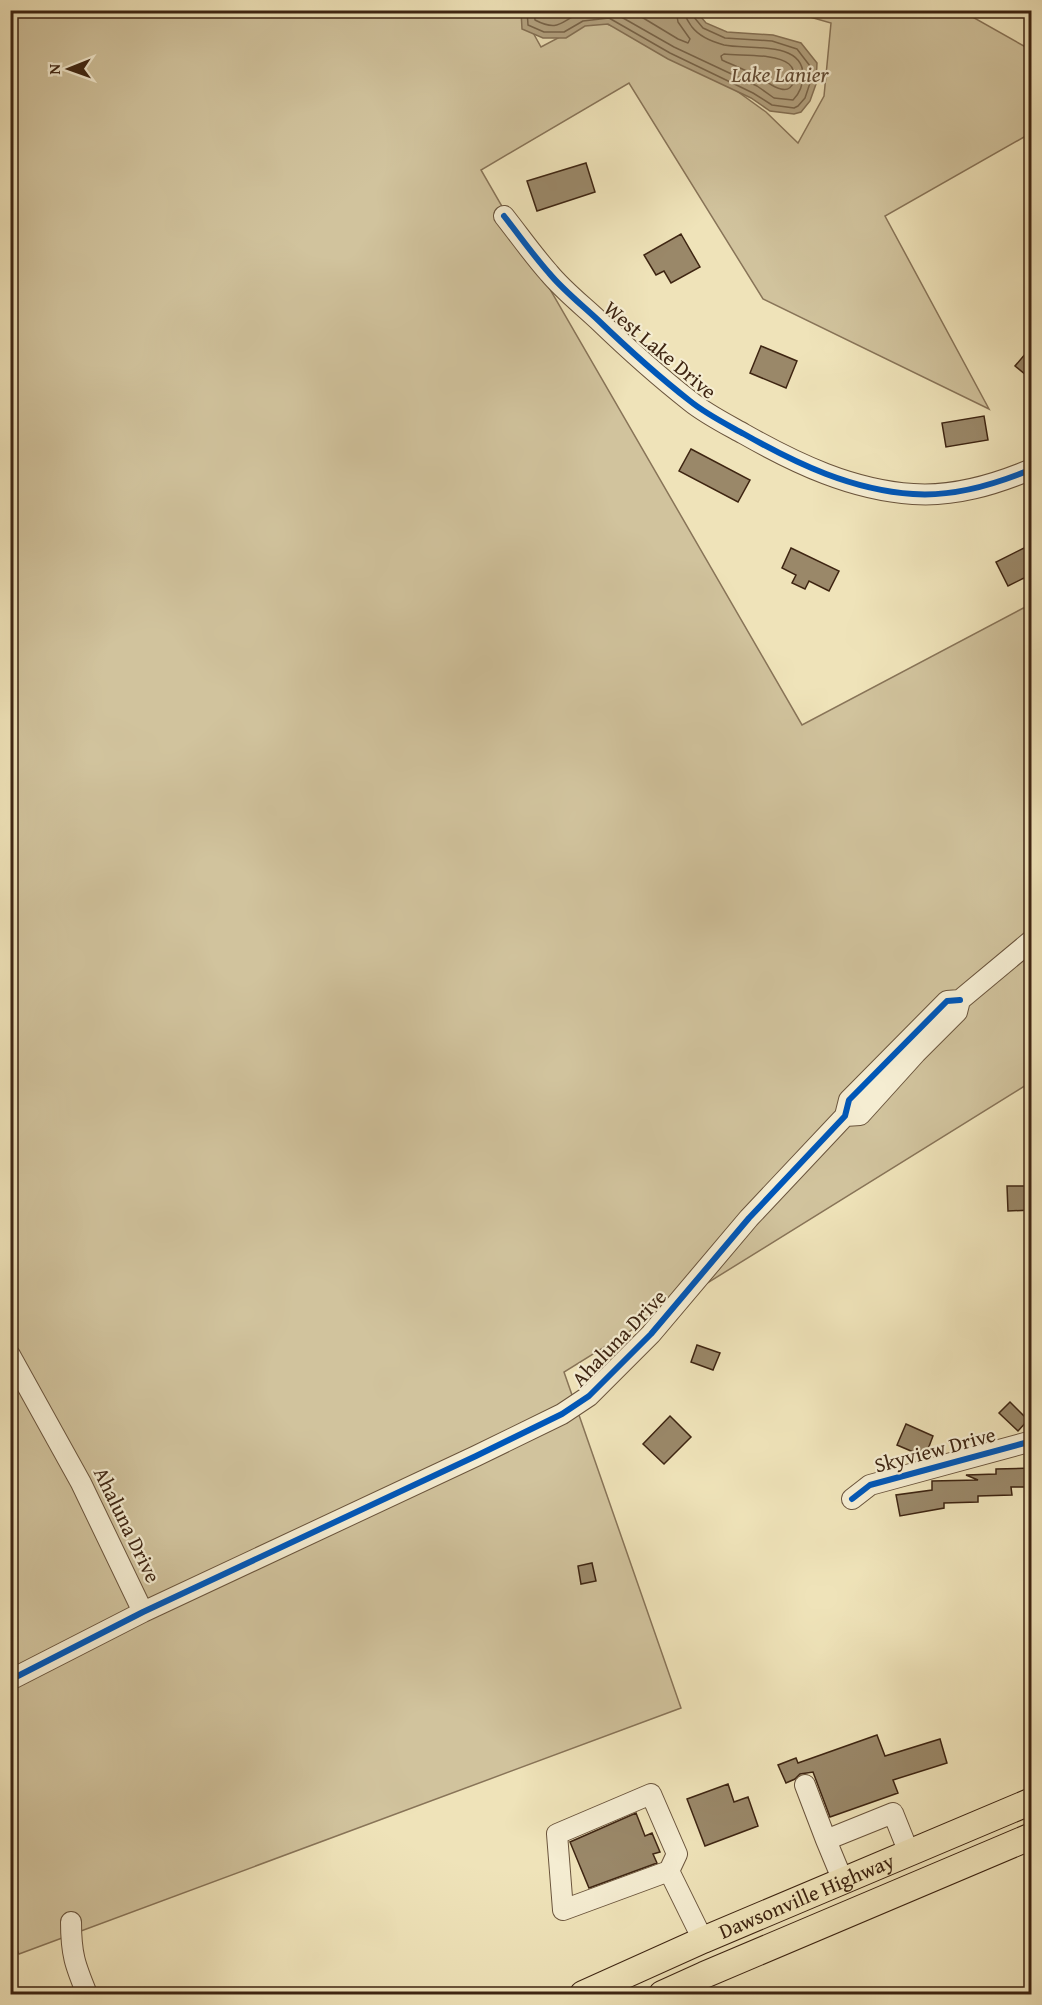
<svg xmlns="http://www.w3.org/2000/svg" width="1042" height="2005" viewBox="0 0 1042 2005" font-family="'Gentium Book Plus',serif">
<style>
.green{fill:#d1c39d;stroke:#887458;stroke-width:1.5}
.water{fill:#b3a280;stroke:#847054;stroke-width:1.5}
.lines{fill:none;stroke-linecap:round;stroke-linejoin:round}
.shore{stroke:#786449;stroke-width:1.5}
.building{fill:#9a8869;stroke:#3e2512;stroke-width:1.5}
.minor-casing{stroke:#6a543c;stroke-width:22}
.major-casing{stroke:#3e2512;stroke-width:28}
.minor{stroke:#f5edd2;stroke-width:20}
.major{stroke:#efe3b9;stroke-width:26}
.cycleway-casing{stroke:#f5edd2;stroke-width:10}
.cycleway{stroke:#0057b8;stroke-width:6}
.labels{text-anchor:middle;stroke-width:4.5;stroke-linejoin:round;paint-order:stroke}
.street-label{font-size:21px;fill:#3e2512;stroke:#f5edd2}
.water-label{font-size:22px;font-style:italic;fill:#614a33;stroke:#f5edd2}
</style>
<rect width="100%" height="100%" fill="#efe3b9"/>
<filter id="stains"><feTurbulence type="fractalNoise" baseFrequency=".00333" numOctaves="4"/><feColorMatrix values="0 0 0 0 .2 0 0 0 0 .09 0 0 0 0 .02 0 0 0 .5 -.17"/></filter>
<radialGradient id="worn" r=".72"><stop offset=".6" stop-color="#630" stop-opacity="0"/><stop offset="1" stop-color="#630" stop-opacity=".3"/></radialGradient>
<path class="green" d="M11,11H521L541,47L594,19L687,55L766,112L798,143L824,96L831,23L789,11H962L1031,50V133L885,216L989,409L763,299L629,83L481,170L802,725L1031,604V1082L564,1372L681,1708L19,1954L11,1937Z"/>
<path class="water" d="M521,11H696L706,23L727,32L773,35L801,43L817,63L816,84L810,101L801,112L794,114L770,111L751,98L668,59L608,24L585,26L566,38H543L522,29Z"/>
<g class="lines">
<path class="shore" d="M527,10L528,25L544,32H564L583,21L609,18L670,53L753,93L772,105L794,108L798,106L805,98L810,83V66L797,49L772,41L725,38L703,28L693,16L692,10
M534,10L535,20C560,33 561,20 581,13C588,11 598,11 606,10
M609,10L674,47L757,86L774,98L793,100C800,93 803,84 803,75C803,40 746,50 724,45C713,42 699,36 692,27C688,21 685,18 685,10
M630,10L678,39L688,43L690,39L678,22L676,10
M724,54C740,56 776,53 789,64C798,71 796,93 781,89C773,88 767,81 760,78C748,71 735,66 722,60L721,56Z"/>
</g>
<path class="building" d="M586,163L595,192L537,211L527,181Z
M681,234L700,267L671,283L664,271L656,275L644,255Z
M761,346L797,361L786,388L750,373Z
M1032,346V380L1015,366Z
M984,416L988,440L946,447L942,423Z
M691,449L750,480L738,502L679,471Z
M1032,544V574L1008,586L996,562Z
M791,548L839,571L829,591L809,581L805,589L792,583L796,575L782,568Z
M1007,1186H1032V1210L1008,1211Z
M697,1345L720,1353L713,1370L691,1362Z
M1010,1402L1028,1420L1018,1431L999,1413Z
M670,1416L691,1437L664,1464L643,1444Z
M906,1424L933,1436L925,1457L897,1445Z
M1032,1468V1487H1011L1012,1495L978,1496V1502L944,1503V1508L900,1516L896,1495L932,1490V1481L978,1480L966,1475L996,1474V1469Z
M592,1563L596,1581L581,1584L578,1566Z
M877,1735L885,1756L940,1739L947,1763L893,1780L898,1793L830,1817L813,1772L800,1774L795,1779L786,1783L778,1765L796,1758L798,1763Z
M728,1784L734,1802L748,1797L758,1826L705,1846L687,1799Z
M636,1813L645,1836L652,1833L660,1852L653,1854L657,1863L589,1888L570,1842Z"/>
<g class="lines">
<defs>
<path id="minor" d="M504,216C519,235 533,255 549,273C563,290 582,305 598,320C627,348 658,376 690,401C706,414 726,424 744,434C797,464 852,490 913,494C954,497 994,485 1032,469
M845,1116L860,1115L916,1053L957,1012L960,1000L1032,940
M10,1355L81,1483L143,1612
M852,1499L870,1485L1032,1441
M10,1680L143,1612L476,1456L562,1414L589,1396L651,1334L749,1218L845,1116L849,1100L947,1001L960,1000
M805,1785L826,1840L893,1813L909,1853
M826,1840L843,1881
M669,1871L563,1910L557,1834L651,1794L677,1854L669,1871L703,1940
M71,1922C71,1954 75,1965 87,1994"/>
<g id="major">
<path id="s1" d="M583,1994L703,1940L1032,1801"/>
<path d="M662,1994L704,1975L1032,1836"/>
</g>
</defs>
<use href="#minor" class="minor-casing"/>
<use href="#major" class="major-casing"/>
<use href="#minor" class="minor"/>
<use href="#major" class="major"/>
<defs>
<path id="cycleway" d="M504,216C519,235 533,255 549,273C563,290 582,305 598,320C627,348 658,376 690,401C706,414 726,424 744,434C797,464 852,490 913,494C954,497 994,485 1032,469
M852,1499L870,1485L1032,1441
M10,1680L143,1612L476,1456L562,1414L589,1396L651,1334L749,1218L845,1116L849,1100L947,1001L960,1000"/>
</defs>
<use href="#cycleway" class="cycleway-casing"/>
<use href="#cycleway" class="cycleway"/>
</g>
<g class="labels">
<g class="street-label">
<text transform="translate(660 350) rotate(40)" y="7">West Lake Drive</text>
<text transform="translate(619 1338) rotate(-46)" y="7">Ahaluna Drive</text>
<text transform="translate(935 1450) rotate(-15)" y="7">Skyview Drive</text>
<text transform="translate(127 1525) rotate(64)" y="7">Ahaluna Drive</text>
<text dy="7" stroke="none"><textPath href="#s1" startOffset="244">Dawsonville Highway</textPath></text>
</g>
<g class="water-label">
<text x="780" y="82">Lake Lanier</text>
</g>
</g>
<rect width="1042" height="2005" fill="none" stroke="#efe3b9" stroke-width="36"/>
<rect x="12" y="12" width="1018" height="1981" fill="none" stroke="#3e2512" stroke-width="3"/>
<rect x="18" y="18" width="1006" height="1969" fill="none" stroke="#3e2512" stroke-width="1.5"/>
<g transform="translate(69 69) rotate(269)" stroke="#f5edd2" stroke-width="4.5" paint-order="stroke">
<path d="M0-4.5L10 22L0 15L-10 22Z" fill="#3e2512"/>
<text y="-9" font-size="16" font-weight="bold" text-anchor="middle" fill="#3e2512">N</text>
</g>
<rect width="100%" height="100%" filter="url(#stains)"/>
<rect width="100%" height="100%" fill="url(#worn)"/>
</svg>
